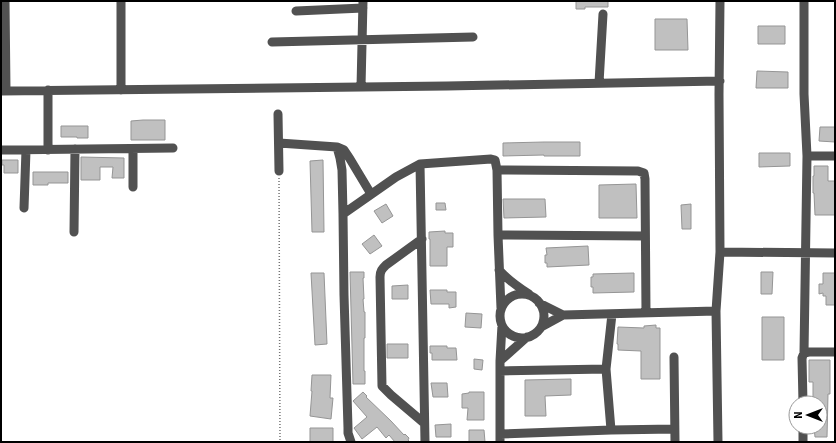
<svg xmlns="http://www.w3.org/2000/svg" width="836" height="443" viewBox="0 0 836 443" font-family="'Source Sans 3',sans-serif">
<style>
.building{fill:#c0c0c0;stroke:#959595}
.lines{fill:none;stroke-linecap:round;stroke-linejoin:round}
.path{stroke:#737373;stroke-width:1.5;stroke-dasharray:1 2;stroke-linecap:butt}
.minor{stroke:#515151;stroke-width:9}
</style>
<rect width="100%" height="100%" fill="#fff"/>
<path class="building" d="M576,1H608V7H585V9H576Z
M655,19H687L688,50H655Z
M758,26H785V44H758Z
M757,71L788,72V88H756Z
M143,120H165V140H131V121Z
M61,126H88V138H77V137H61Z
M820,127H835V142L819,141Z
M544,142H580V156H544V155L503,156V143Z
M759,153H790V166L759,167Z
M81,157L124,158V178H112L113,167H100V180H81Z
M2,160H18V173H4V165H2Z
M323,160L324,232H312L310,161Z
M814,166H828V181H835V215H815L814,193H813V176H814Z
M33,172H68V183H48V185H33Z
M636,184L637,218H599V185Z
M503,199H545L546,217L504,218Z
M436,203H445L446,210H436Z
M386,204L393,216L382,223L374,211Z
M691,204V229H682L681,205Z
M445,231V233H453V247H447V266H430V239H429V232Z
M374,235L382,246L370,254L362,244Z
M588,246L589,265L547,267V263H545V255H547L546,248Z
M350,272H364V278H363L364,299H363L364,312H365V338H364V371H365V384H353Z
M761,272H773L772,294H761Z
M311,273H324L327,344L315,345Z
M634,273V292L593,293V287H591V277H593V274Z
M823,273H835V305H826V296H823V293L819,294V284H823Z
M408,285V299H392V286Z
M430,290H447V292H456V307L449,308V304H431Z
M466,313L482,314L481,328L465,327Z
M762,317H784V360H762Z
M656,325V328H660V379H641V351L618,350V344H617L618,327L644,328V326Z
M387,344H408V358H387Z
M430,346H447V348H456L457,360H432V353H430Z
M474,359L483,360L482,370L474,369Z
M809,360H830V394H828L827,437H815L814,427H820V403H813V382H809Z
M312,375H331L330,398H333L331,419L310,416L312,391H311Z
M571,379V395L545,396L546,416H525V380Z
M431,383H447L448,397H433Z
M363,392L367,396L366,397L391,421L404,435L405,434L409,438L408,440L410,442H395L389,435L386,438L377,427L362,439L354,428L367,417L353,401Z
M469,392H484V420H467L468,408H462V394L469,393Z
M451,424V437H436L435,425Z
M310,428H333V442H310Z
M469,430H484L485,442H469Z"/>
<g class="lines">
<path class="path" d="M279,178L280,442"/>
<path class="minor" d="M5,1L6,91
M121,1V90
M804,1V94L807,156L804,353
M296,11L363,8
M272,42L473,37
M599,83L603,14
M361,87L363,1
M1,91L447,86L720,81
M278,114L279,171
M279,143L337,147L344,150L350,159L371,194
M337,147L340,158L342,170L343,214L344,295L348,428V433L351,442
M133,149V187
M1,150L173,148
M48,150V90
M807,156H835
M420,164L425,442
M497,170L638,171L644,173L645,179L646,313
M24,208L26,150
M343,214L396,177L420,164L491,159L495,160L497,170L498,235L501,308
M74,232L75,149
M498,235L645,236
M422,239L386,265C382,269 380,271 380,277L382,386L391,395L424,423
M720,252L835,253
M499,270C508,280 518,287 529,294
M500 316a22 22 0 1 1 44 0a22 22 0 1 1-44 0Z
M539,303L563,315
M541,327L563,315L716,311
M674,357L675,442
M500,361L527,337
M500,371L606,369
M803,403L802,358L804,353L809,352H835
M803,427V442
M611,430L606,369L612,314
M500,434L611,430L674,429
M500,442V361L502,325
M718,442L716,311L720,252L719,94L720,1"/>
</g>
<rect width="836" height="443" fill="none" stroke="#000000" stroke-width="4"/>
<g transform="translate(808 415) rotate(270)"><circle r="19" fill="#ffffff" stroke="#999999"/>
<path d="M0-3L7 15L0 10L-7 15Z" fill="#000000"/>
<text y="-6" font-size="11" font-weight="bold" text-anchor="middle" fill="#000000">N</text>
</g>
</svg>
